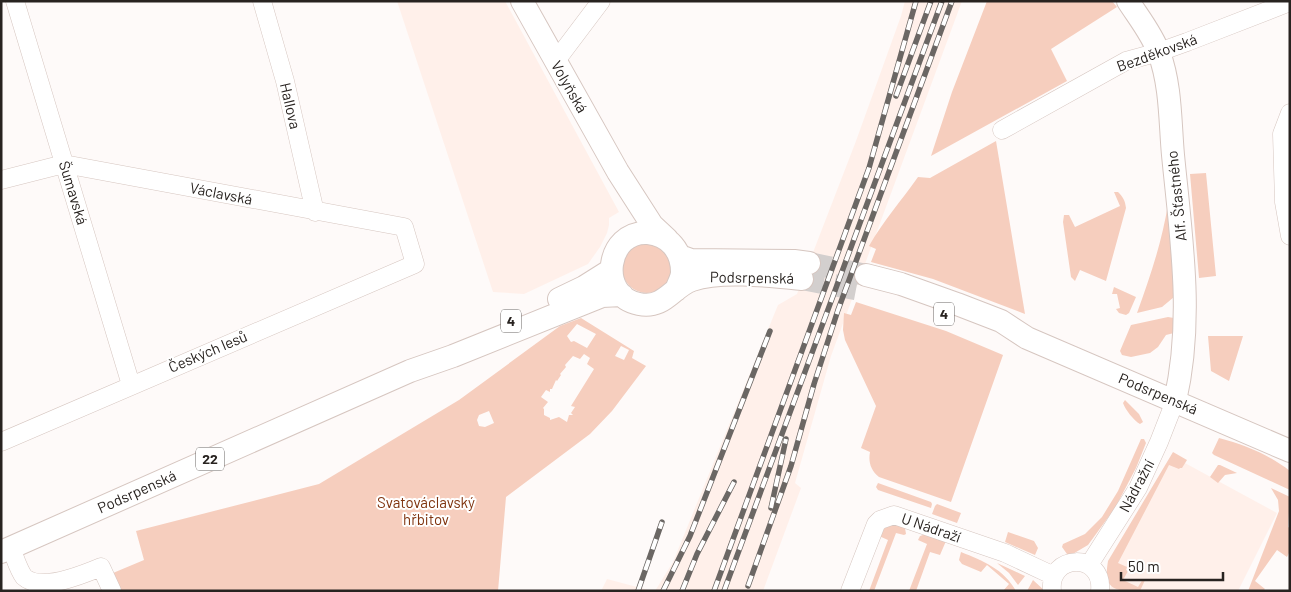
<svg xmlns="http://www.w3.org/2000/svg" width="1291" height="592" viewBox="0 0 1291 592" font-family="Barlow,sans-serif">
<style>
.built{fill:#fff0ea}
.green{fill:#f6cebe;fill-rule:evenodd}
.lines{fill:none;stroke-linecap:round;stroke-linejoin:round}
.major-tunnel{stroke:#d3cfce;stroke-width:22;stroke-dasharray:22 11;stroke-linecap:butt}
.minor-casing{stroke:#d6c6c0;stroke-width:19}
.major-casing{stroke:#d6c6c0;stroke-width:24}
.minor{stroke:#fff;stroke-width:18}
.major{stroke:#fff;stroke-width:22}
.rail-casing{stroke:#6b6764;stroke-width:5.5}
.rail{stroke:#fff;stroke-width:4;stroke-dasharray:11;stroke-linecap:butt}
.labels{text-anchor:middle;stroke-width:4;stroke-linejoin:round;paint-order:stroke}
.shield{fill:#fff;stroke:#686563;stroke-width:1}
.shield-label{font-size:14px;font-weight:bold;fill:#282320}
.street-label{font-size:15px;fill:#282320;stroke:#fff}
.park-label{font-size:15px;fill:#7f330e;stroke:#fff}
</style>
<rect width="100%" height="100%" fill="#fefaf9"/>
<path class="built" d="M397,1H505L619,212L609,218V225L607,233L600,247L588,264L524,294L493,292Z
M905,1H962L831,356L795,483L801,488L763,591H655L673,562L778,305L797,294L856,141L901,16Z
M1172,456L1277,513L1238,591H1108L1113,584L1107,571Z
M607,579L652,591H601Z"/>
<path class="green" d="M987,1H1112L1117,7L1051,49L1067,81L931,156L952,92Z
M996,141L1025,314L933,279L871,262L876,249L869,246C883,221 902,200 918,177L930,178Z
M1206,173L1216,276L1199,278L1190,174Z
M1114,192H1118C1123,197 1125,200 1126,208L1106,281L1080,270L1075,281L1071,277L1063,222L1064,215H1069L1075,227L1120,206Z
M1168,204L1174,297L1162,307L1137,313C1150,277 1162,242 1168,204Z
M622 268a25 25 0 1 1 50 0a25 25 0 1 1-50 0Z
M1114,287L1136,297L1129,313L1126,315L1119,313L1116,309L1120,308L1117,294H1112Z
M856,302L946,331L1003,355L951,502L879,477C871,471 868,462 870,452L861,448L876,406L845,340L843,330L844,313L851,315Z
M1168,317L1174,318V333L1166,335L1158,347L1150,353L1131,357L1122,355L1120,351L1131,325Z
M581,318L634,351L632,358L646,366L612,411L590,434L506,497L498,591H121L113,573L144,560L136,531L319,484L459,400L560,326ZM577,324L596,334L587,348L574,341L571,342L567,336ZM621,346L629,350L624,360L615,356ZM584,354L590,358L587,364L594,369L571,406L575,407L571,413L573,415H569L567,422L559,417L550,420V418L544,415V409L543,408L548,402L541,397L546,390L550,392V389H552L556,380L557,381L561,375L560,374L566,367L565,365L573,356L580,359ZM489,411L494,423L485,427L479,426L477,420L479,415Z
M1208,336H1243L1229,381L1211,371Z
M1125,400L1139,414L1143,422L1140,424C1134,421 1125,409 1123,403Z
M1219,438C1245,445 1268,454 1290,471V490L1214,455L1212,453Z
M1141,439H1144L1146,443L1136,468L1115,508L1088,545L1071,555L1067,554L1062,547L1063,544L1085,534L1102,517L1118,491Z
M1173,452L1187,460L1182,468H1180L1179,469L1169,465L1118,563L1127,567L1126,570L1128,571L1123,580L1138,587L1143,579L1145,580L1140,591C1114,591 1103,590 1108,561Z
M1218,465H1220L1237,473L1225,475L1218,483L1210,477Z
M878,483L931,502L932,504L931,508L878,490L876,487Z
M1271,488L1290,497L1288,527L1290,528V551L1287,557L1277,550L1255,581L1265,589L1263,591H1248L1279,511L1278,500Z
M937,504L961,513L957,523L932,514L935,506Z
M891,523L905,528L906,534L904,535L896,533L874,591H869L888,540L879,536L882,528Z
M1008,532L1034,541L1038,548L1035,555L1005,542Z
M926,534L946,541L940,555L930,552L916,591H909L927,544L918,540L920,536Z
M961,552C983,561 1004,569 1016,591H1003L1009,584L987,565L981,572L962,564L959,560Z
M997,563L1025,576L1018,585L1009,573Z
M1033,580L1045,591H1027Z"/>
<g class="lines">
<path class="major-tunnel" d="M809,263L866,275
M802,279L860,290"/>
<defs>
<path id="minor" d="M15,1L131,385
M262,1L285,81L315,212
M555,62L601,1
M1290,113L1282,134L1284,202L1290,236
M1002,130L1126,61L1159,52L1187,42L1290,2
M1,180L64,164L404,227L415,264L1,442
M11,548C15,557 18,569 24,577C41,592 82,575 101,567L112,591
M1089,565L1138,488L1159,442L1175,401
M850,591L876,524L880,520L894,515L1005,553L1054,576
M1052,591C1048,553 1104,552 1100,591"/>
<path id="major" d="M522,1L618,172L652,225L667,239
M1128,1C1139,18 1152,34 1159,53C1171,85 1170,122 1173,155C1181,237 1194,319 1175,401
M680,256L691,260L794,261L809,263
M866,275L901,284L957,304L1001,321L1027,338L1290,451
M676,290C678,284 682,278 682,272C682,251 669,235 648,233C606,230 597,296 639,304C665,309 672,287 692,280C720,270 772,276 802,279
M559,299L584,287L611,270
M1,552L410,371L453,356L602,296L622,295"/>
</defs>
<use href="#minor" class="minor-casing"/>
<use href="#major" class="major-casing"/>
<use href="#minor" class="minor"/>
<use href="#major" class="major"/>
<defs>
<path id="rail" d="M896,96L931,1
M771,508L786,439
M748,586L791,466L814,384L838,310L952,1
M638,591L662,522
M663,591L690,536L770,331
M682,591L697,554L734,482
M714,591L869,168L916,1
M724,591L942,1"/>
</defs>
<use href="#rail" class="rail-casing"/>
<use href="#rail" class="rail"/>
</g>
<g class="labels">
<g class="shield">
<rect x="934" y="302.5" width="20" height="23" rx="4"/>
<rect x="501" y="309.5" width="20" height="23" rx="4"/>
<rect x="196" y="447.5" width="28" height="23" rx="4"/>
</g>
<g class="shield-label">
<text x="944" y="319">4</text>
<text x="511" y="326">4</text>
<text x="210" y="464">22</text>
</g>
<g class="street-label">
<text transform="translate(1157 53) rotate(-20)" y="5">Bezděkovská</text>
<text transform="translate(569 87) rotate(60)" y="5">Volyňská</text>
<text transform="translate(290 106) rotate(77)" y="5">Hallova</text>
<text transform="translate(73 193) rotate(73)" y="5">Šumavská</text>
<text transform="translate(221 194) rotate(11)" y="5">Václavská</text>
<text transform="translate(1177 196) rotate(-96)" y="5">Alf. Šťastného</text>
<text transform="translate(752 278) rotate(1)" y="5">Podsrpenská</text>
<text transform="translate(208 352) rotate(-23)" y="5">Českých lesů</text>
<text transform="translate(1158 394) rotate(23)" y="5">Podsrpenská</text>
<text transform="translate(1137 486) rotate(-62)" y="5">Nádražní</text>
<text transform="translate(137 492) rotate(-24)" y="5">Podsrpenská</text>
<text transform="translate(931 528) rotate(19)" y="5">U Nádraží</text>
</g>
<g class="park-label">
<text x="426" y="508">Svatováclavský<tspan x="426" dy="17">hřbitov</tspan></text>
</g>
</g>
<rect width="1291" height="592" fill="none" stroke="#282320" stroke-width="5"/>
<path d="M1121 572v8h102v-8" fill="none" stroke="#282320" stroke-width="2.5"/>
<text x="1128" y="572" font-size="15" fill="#282320" stroke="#ffffff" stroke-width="4" paint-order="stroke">50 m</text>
</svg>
